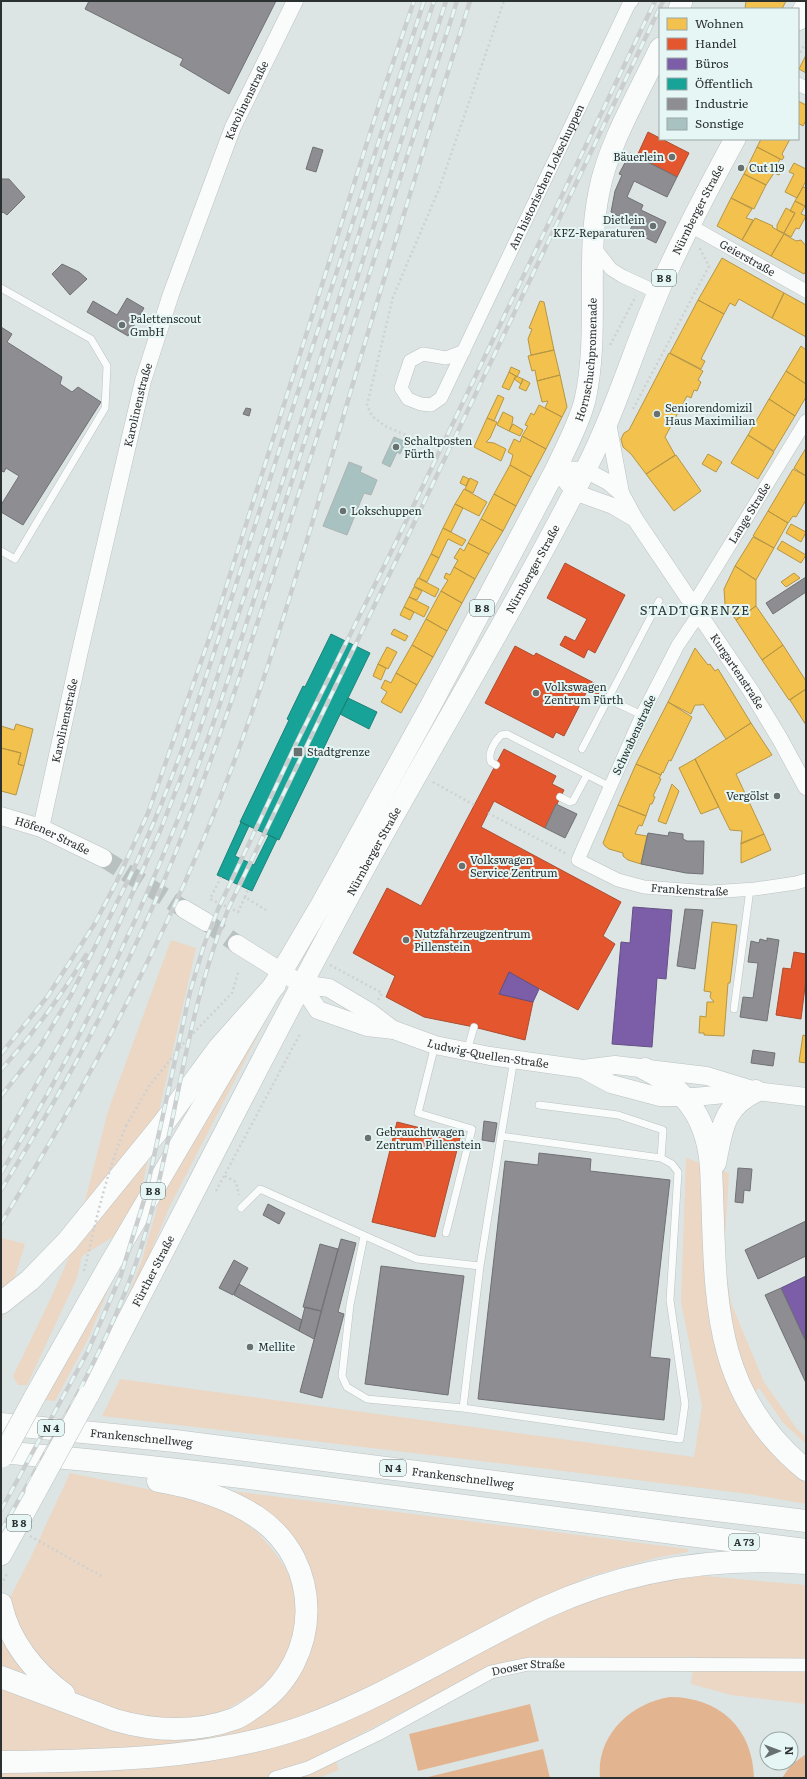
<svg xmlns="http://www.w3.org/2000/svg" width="807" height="1779" viewBox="0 0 807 1779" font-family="Literata,serif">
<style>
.green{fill:#ebd7c4}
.water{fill:#e2b590}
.homes{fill:#f2c14e;stroke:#b69645}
.shops{fill:#e4572e;stroke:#ac4c2f}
.offices{fill:#7b5ea7;stroke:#635084}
.public{fill:#17a398;stroke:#1d8179}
.industry{fill:#8d8d92;stroke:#707175}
.building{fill:#a8c2c1;stroke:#acb3b2}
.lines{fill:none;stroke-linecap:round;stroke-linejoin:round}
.secondary-tunnel{stroke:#b9c1c0;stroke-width:18;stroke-dasharray:18 9;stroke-linecap:butt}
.service-casing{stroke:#bbc2c1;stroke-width:8}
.minor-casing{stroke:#bbc2c1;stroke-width:14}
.tertiary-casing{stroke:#bbc2c1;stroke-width:17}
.secondary-casing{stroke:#bbc2c1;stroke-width:19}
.primary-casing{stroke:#bbc2c1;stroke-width:22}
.trunk-casing{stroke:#bbc2c1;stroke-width:23}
.motorway-casing{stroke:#bbc2c1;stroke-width:23}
.path{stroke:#cfd1d1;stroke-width:2.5;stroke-dasharray:2 3;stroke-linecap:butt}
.service{stroke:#fafbfb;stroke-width:7}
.minor{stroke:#fafbfb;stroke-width:13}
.tertiary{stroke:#fafbfb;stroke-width:16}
.secondary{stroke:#fafbfb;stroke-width:18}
.primary{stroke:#fafbfb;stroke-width:21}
.trunk{stroke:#fafbfb;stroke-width:22}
.motorway{stroke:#fafbfb;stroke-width:22}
.rail-casing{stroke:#cbcece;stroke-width:4.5}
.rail{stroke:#e5f6f4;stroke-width:3;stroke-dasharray:9;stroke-linecap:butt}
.primary-bridge-casing{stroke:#bbc2c1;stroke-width:22;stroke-linecap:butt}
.path-bridge{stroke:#cfd1d1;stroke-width:2.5;stroke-dasharray:2 3;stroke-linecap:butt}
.primary-bridge{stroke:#fafbfb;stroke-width:21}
.poi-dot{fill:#697070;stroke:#e5f6f4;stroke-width:1.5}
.labels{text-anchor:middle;stroke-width:4;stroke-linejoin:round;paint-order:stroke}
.shield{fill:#e5f6f4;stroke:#636c6c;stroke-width:1}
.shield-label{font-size:10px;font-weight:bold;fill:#2b3131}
.street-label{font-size:11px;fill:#2b3131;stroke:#e5f6f4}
.poi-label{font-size:11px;fill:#2b3131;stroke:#e5f6f4;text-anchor:start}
.quarter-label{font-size:13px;letter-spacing:1px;fill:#283635;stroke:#e5f6f4}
</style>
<rect width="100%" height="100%" fill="#dce5e4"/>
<path class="green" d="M171,940L196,948L139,1200L116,1235L82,1256L77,1278L27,1385H18L13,1376L50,1300L73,1248L108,1111Z
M271,1010L170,1206L145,1265L118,1321L141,1263L163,1188Z
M686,1158L729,1173L724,1257L731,1303L764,1382L797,1429L806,1437V1444L784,1424L759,1388L741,1405L806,1479V1504L749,1494L531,1467L102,1416L120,1379L694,1457L702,1406L681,1302Z
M2,1238L25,1244L1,1322V1239Z
M120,1261L88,1339L55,1401L44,1400Z
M70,1473L200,1500L239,1518L257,1532L272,1549L285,1567L293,1584L297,1620L289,1651L275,1675L252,1695L225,1710L208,1715L184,1719L142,1718L82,1697L63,1684L32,1651L7,1603L30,1559Z
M216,1489L688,1549V1552L659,1557L587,1577L355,1696L261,1731L156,1748L1,1753V1684L170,1736L288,1683L308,1575Z
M681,1574L806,1585V1704L731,1695L691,1684L695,1657L539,1660L489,1667L332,1749L339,1770L318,1778H1V1770L193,1759L508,1634L598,1595Z
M1,1631L33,1679L1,1668Z"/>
<path class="water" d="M670,1697C719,1697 753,1728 754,1778H600C596,1735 631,1703 670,1697Z
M530,1704L539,1741L418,1771L409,1734Z
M543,1749L550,1778H424Z
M806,1754V1778H782L791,1765Z"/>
<path class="homes" d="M746,1H786L782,9H745Z
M806,55V73L799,69Z
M798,101L806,105V120L803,126L798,123Z
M761,139H790L782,154L784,157L782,160L757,147Z
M757,147L780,159L775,169L781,172L779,175L774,173L766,185L744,174Z
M794,163L806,169V181L797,198L785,192L794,174L789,172Z
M744,174L766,185L754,209L731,198Z
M803,187L806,188V207L795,201Z
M731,198L752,209L746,218L753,220L742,240L717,226Z
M795,201L805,206L801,214L806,216L799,229L796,228L791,237L784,233L795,213L790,211Z
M786,208L795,213L784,233L777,230V225Z
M755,218L773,226L772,227L784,234L771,256L742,240Z
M784,234L796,241L801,240L806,246V271L804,274L771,256Z
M722,258L784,293L772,318L739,299L735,306L730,303L724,314L698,300Z
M784,293L806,305V337L772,318Z
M698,300L724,314L701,359L705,361L701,369L670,353Z
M540,301L544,302L554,350L531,355L528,339L532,329L529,328Z
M801,346L806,350V384L786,371Z
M554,350L560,375L537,381L535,370L532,371L528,356Z
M669,353L703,371L698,380L701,382L697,391L694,390L691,398L687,396L665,437L675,455L646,474L631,454L623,447L621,439L624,433L629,430Z
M511,367L520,371L517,377L509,372Z
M786,371L806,384V397L795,416L769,399Z
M509,372L516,376L509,390L502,387Z
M560,375L567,407L562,417L545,408L548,401L542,402L537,381Z
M516,376L523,379L521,384L514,379Z
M523,379L530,383L526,391L519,388Z
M498,395L504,398L494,421L487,418Z
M769,399L795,416L774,451L748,435Z
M539,405L562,417L546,449L522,436L528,426L525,425L531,413L534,415Z
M503,412L513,417L512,424L509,431L497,425Z
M487,418L497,422L490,438L486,442L494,443L506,449L501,461L474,447Z
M513,424L523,430L520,436L509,431Z
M748,435L774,452L758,479L731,463Z
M522,436L546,449L531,477L510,465L513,455L508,452L514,439L520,442Z
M806,448V476L794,468Z
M708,454L722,462L716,472L702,464Z
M676,455L701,491L674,511L646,474Z
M510,465L531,477L516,506L494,494Z
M793,469L806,476V500L796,517L793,516L788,523L768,511Z
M463,476L469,479L466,486L460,483Z
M470,478L478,482L473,493L465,489Z
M464,489L487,502L479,516L455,504Z
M494,494L516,506L503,531L481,519Z
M455,504L463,508L451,532L443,528Z
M768,511L788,523L774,548L753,536Z
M481,519L503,531L489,554L468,543Z
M791,524L806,532L801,542L786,533Z
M443,528L466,540L462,546L448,539L439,558L431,554Z
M753,537L774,548L756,580L735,566Z
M782,541L806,555L801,563L777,549Z
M468,543L489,554L475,579L454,567L458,560L454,558L460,548L464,551Z
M431,554L439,558L427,582L419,578Z
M735,566L756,580V606L736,620L725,604L724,589Z
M454,567L475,579L462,603L441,591L448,580L444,578L446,573L450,575Z
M794,573L800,578L786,587L781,582Z
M418,578L439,589L435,597L414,586Z
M414,587L422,591L417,600L409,597Z
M441,591L462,603L447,631L426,619Z
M409,597L429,607L424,617L404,607Z
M756,606L783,645L762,660L736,620Z
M404,607L414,612L410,620L400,615Z
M426,619L447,631L433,657L412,645Z
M394,629L408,636L405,641L391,634Z
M412,645L433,657L417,685L396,673Z
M783,645L806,681V689L789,700L762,660Z
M387,647L397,652L388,669L378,664Z
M695,648L708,665L710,664L715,671L718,669L751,723L726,739L703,704L701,705H695L691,714L668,702Z
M378,664L386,668L381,680L373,676Z
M396,673L417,685L401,713L381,702L387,692L381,688L385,680L391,683Z
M806,689V725L790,700Z
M668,702L692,717L671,761L669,760L663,773L662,772L661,775L636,764Z
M751,723L772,755L736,774L764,834L741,844L742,831L730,830L695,759Z
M16,724L33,729L24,766L18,764L21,753L1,748V726L14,730Z
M1,748L21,753L18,764L24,766L16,795L1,791Z
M695,759L719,807L701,814L679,768Z
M636,764L661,775L659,778L661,779L653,796L655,797L652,804H650L646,816L618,805Z
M672,784L679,791L666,824L658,821Z
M618,805L646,816L642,826L639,825L635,834L647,836L641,864L628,860L623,856V853L609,849L605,846L603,843Z
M764,834L771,850L741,863V843Z
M712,922L737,925L730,983H728L724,1036L704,1035V1033H699L700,1016L706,1017L707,1002H714L710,997L711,992L704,991Z
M803,1035L806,1036V1063L799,1062Z"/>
<path class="shops" d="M648,132L689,153L677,177L637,156Z
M565,563L625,595L595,653L588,649L584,658L560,645L565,636L575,641L587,619L547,598Z
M515,646L534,656L536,653L602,687L597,696L587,691L564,736L556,732L553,738L485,703Z
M504,749L556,776L552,784L564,790L545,828L494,801L481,827L621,902L603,936L615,944L578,1010L509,972L499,994L533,1002L525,1040L474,1027L424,1017L386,997L395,976L353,953L387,888L421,906Z
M794,952L806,954V979L801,1019L776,1015L783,968L791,969Z
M397,1122L460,1138L435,1237L372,1222Z"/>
<path class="offices" d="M633,907L672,910L666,979L657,978L652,1047L612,1044L621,942L630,943Z
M509,972L539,989L533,1002L499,994Z
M806,1276V1342L781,1288Z"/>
<path class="public" d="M331,634L370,653L279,840L240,822L289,720L287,719L303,686L305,687Z
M348,698L377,712L369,729L340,714Z
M241,822L249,826L235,856L254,865L269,835L277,839L252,891L217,875Z"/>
<path class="industry" d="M89,1H276L229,94L180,65L183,59L85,9Z
M313,147L323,150L316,172L306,169Z
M630,153L677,177L667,197L634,181L627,197L643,205L641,210L666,222L656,243L630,230L633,224L611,212L615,191L622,175L619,174Z
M1,179H9L25,197L7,215L3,212L1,214Z
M62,264L79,272L87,279L70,295L52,274Z
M127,298L144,308L128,336L87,312L93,301L117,315Z
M1,327L12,334L7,342L62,377L60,384L72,392L78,387L101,402L23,525L1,512V505L19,476L6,468L4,472L1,471Z
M246,408L251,409L249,416L243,414Z
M806,577V592L773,614L766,603Z
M556,804L577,814L565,838L545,828Z
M669,832L683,834V839L687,841H704L703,874L686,873L641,864L648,833L668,836Z
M685,909L703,910L695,969L677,966Z
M767,938L779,940L767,1021L740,1017L743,997L753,998L758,963L748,962L751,941L759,943L760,939L767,941Z
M753,1050L775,1053L773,1066L751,1063Z
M484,1121L497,1123L494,1142L482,1140Z
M539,1153L591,1159L590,1171L670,1180L650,1357L670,1359L664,1420L478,1399L505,1161L538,1165Z
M738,1168L752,1169L750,1191L744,1190L743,1203L735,1202Z
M268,1204L285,1213L279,1224L263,1215Z
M806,1221V1256L758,1279L745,1250Z
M341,1239L356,1243L338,1312L344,1314L322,1398L300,1392Z
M320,1244L338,1249L321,1311L303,1307Z
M234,1260L248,1268L233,1295L219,1288Z
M381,1266L464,1276L448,1395L365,1384Z
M239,1284L302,1320L299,1331L234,1295Z
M781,1288L806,1342V1383L765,1295Z
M305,1307L321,1311L314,1339L299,1331Z"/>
<path class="building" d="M394,437L406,442L400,454L397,452L390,467L382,463Z
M349,462L362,467L360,472L377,480L371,495L364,493L347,535L323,526Z"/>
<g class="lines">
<path class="secondary-tunnel" d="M103,858L184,909
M206,922L237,944"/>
<defs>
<path id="service" d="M1,288L91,339L107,366L105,408L15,559L1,551
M608,699L642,715
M582,749L659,601
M496,765L491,762C487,753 495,741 501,735L507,734L609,786
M560,797L570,802L573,801L587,775
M734,1009L750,889
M435,1045L418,1113L472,1129L446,1233
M467,1051L474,1027
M514,1059L501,1136L661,1158L663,1130L618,1115L539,1105
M501,1136L480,1266L463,1408L680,1439L685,1404L670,1300L678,1172L672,1164L661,1158
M241,1208L260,1189L417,1259L480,1266
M364,1236L350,1305L342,1376L347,1387L367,1399L463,1408"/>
<g id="minor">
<path d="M798,84L806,88"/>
<path id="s1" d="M689,225L806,291"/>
<path d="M594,247L611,269L622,276L659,293"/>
<path id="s2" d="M464,351L446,358L423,354L410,361L401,388L408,399L421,404L431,405L441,398L629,4L632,1"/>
<path id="s3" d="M693,605L806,421"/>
<path id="s4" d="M699,614L678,645L642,715L578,860L618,880L644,887L710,892L755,889L796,883L806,880"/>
<path id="s5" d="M275,1778L308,1768L378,1734L491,1672L529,1664L806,1665"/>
</g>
<g id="tertiary">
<path d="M608,423L621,493"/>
<path id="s6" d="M556,469L585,470L608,482L621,493L635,519L751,691L780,739L806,787"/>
<path d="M556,469L574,492L613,506L635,519"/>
<path id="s7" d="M41,828L80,651L143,381L171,294L233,127L295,1"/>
</g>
<g id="secondary">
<path id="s8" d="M1,816L41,828L103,858"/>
<path d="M184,909L206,922"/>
<path id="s9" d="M237,944L301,984L318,1010L367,1027L394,1030L435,1045L490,1056L583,1069L615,1065L707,1076L756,1091"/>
<path d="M301,984L329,988L371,1013L393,1030"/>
<path d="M583,1069L611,1084L660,1097H694L756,1091L806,1097"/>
</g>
<g id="primary">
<path d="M679,9L682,1"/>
<path d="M798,20L806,5"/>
<path id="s10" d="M88,1396C181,1220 269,1041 365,867C438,734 517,604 586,469C618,406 637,337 667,272C688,227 711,183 735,139"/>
<path id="s11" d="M34,1398L107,1269L321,905L431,705L556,469C566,447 579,424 585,400C600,332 585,260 599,192C608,144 639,93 660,48"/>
<path d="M1,1555L36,1491"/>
</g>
<g id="trunk">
<path d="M1,1303L30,1280L67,1242L163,1124L219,1048L275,985"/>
<path id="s12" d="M1,1424L175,1441L683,1506"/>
<path d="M1,1452L87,1460L241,1477L681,1534"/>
<path d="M1,1604C9,1641 34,1672 64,1694"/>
<path d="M1,1677L115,1720C153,1731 195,1733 234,1719C242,1716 250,1710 257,1705C322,1660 324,1562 257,1517C227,1497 193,1487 158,1481"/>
</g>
<path id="motorway" d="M645,1069C687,1090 708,1120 711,1168C717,1284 705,1388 806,1470
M715,1163C722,1130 722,1107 756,1091
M683,1506L806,1521
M681,1534L806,1550
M1,1762C100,1761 209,1760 303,1727C387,1696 463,1647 544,1608C627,1570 715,1556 806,1563"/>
</defs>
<use href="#service" class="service-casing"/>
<use href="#minor" class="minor-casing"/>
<use href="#tertiary" class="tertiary-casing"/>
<use href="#secondary" class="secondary-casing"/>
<use href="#primary" class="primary-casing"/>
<use href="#trunk" class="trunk-casing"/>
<use href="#motorway" class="motorway-casing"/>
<path class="path" d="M798,57L806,42
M610,345L636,296
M633,409L709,266L699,247
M419,441L385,426L372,416L367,405L393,297L439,189L504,1
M433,782L474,805
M488,813L567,854
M221,877L210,899L238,912L245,897L266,910
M245,897L248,889
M330,965L382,993L378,1000
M126,1126L149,1086L183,1044L232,993L239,970
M225,1176L236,1182L239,1195
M216,1191L300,1034
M30,1536L103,1577
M1,1585L8,1572"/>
<use href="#service" class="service"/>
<use href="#minor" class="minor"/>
<use href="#tertiary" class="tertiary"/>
<use href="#secondary" class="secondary"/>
<use href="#primary" class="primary"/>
<use href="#trunk" class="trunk"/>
<use href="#motorway" class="motorway"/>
<defs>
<path id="rail" d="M1,1054L47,997L94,925L116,883L148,813L216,619L385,86L414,1
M1,1070C33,1034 61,996 86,955
M1,1096L39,1048L71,995L136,864L161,805L182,750L218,640L424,1
M1,1146L69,1027L102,962L160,831L199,732L282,483L386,147L434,1
M1,1173C70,1061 129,942 178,819C201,761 221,702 240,643L446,1
M1,1190C68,1083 128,971 175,854C227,725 267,592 310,459C359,307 408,154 457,1
M1,1223C78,1100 148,972 204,838C266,690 309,534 354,380C391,253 431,127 470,1
M1,1510L88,1351L121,1275L145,1197L190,992L204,945L219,907L296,744L398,538L655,1
M1,1531C50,1444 109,1347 140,1251C176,1138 183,1017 229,907L406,540L663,1"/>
</defs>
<use href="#rail" class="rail-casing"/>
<use href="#rail" class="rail"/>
<defs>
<path id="primary-bridge" d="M2,1457L34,1398
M36,1491L88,1396"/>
</defs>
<use href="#primary-bridge" class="primary-bridge-casing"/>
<path class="path-bridge" d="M84,1271C96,1221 106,1173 126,1126"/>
<use href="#primary-bridge" class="primary-bridge"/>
</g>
<g class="poi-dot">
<circle cx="672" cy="157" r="4"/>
<circle cx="741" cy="168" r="4"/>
<circle cx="653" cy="226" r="4"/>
<circle cx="122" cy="325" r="4"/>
<circle cx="657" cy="414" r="4"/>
<circle cx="396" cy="447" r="4"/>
<circle cx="343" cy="511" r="4"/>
<circle cx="536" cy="693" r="4"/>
<rect x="293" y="747" width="10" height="10" rx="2"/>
<circle cx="777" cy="796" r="4"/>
<circle cx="462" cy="866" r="4"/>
<circle cx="406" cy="940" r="4"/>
<circle cx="368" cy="1138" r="4"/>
<circle cx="250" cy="1347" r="4"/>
</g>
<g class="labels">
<g class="shield">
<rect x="652" y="270" width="24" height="16" rx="3"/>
<rect x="470" y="600" width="24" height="16" rx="3"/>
<rect x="141" y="1183" width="24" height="16" rx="3"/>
<rect x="38" y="1420" width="26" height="16" rx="3"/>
<rect x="380" y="1460" width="26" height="16" rx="3"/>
<rect x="7" y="1515" width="24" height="16" rx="3"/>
<rect x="729" y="1534" width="30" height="16" rx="3"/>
</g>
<g class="shield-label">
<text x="664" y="282">B 8</text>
<text x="482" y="612">B 8</text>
<text x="153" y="1195">B 8</text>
<text x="51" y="1432">N 4</text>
<text x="393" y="1472">N 4</text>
<text x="19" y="1527">B 8</text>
<text x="744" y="1546">A 73</text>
</g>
<g class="street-label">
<text dy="4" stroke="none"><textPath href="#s7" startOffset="758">Karolinenstraße</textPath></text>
<text dy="4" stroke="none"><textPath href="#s2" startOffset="380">Am historischen Lokschuppen</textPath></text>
<text dy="4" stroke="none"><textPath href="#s10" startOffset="1335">Nürnberger Straße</textPath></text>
<text dy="4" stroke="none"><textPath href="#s1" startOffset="67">Geierstraße</textPath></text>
<text dy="4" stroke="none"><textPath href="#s11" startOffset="1181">Hornschuchpromenade</textPath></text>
<text dy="4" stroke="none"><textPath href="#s7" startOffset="434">Karolinenstraße</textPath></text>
<text dy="4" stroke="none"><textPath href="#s3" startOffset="108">Lange Straße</textPath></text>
<text dy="4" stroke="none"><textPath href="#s10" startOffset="939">Nürnberger Straße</textPath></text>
<text dy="4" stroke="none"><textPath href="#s6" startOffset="285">Kurgartenstraße</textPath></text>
<text dy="4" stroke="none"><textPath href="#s7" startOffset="110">Karolinenstraße</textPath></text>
<text transform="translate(634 735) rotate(-65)" y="4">Schwabenstraße</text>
<text dy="4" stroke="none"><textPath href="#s8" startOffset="55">Höfener Straße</textPath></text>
<text dy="4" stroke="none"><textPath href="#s10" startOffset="615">Nürnberger Straße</textPath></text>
<text dy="4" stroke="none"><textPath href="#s4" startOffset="392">Frankenstraße</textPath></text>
<text dy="4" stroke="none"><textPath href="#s9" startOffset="283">Ludwig-Quellen-Straße</textPath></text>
<text dy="4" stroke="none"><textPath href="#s10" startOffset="141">Fürther Straße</textPath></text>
<text dy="4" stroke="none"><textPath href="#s12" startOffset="141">Frankenschnellweg</textPath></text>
<text dy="4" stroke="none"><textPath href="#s12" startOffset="465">Frankenschnellweg</textPath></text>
<text dy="4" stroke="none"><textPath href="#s5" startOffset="279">Dooser Straße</textPath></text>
</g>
<g class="poi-label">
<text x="664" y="161" text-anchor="end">Bäuerlein</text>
<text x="749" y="172">Cut 119</text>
<text x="645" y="224" text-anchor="end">Dietlein<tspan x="645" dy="13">KFZ-Reparaturen</tspan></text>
<text x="130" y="323">Palettenscout<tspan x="130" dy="13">GmbH</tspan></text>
<text x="665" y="412">Seniorendomizil<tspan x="665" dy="13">Haus Maximilian</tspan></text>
<text x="404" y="445">Schaltposten<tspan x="404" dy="13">Fürth</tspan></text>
<text x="351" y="515">Lokschuppen</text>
<text x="544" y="691">Volkswagen<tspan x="544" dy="13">Zentrum Fürth</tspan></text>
<text x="307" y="756">Stadtgrenze</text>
<text x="769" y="800" text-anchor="end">Vergölst</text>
<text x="470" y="864">Volkswagen<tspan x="470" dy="13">Service Zentrum</tspan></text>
<text x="414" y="938">Nutzfahrzeugzentrum<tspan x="414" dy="13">Pillenstein</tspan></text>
<text x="376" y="1136">Gebrauchtwagen<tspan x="376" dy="13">Zentrum Pillenstein</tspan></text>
<text x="258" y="1351">Mellite</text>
</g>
<g class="quarter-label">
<text x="695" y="615">STADTGRENZE</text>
</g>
</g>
<rect width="807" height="1779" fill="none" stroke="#2b3131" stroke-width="4"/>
<rect x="659" y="8" width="140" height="132" fill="#e5f6f4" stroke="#9ba7a6"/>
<rect x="667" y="18" width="20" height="12" fill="#f2c14e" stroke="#9ba7a6"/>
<text x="695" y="28" font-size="12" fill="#2b3131">Wohnen</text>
<rect x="667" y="38" width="20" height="12" fill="#e4572e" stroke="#9ba7a6"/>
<text x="695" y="48" font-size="12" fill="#2b3131">Handel</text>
<rect x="667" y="58" width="20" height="12" fill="#7b5ea7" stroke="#9ba7a6"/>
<text x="695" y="68" font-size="12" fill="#2b3131">Büros</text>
<rect x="667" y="78" width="20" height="12" fill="#17a398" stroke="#9ba7a6"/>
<text x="695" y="88" font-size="12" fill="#2b3131">Öffentlich</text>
<rect x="667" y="98" width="20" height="12" fill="#8d8d92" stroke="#9ba7a6"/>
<text x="695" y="108" font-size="12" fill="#2b3131">Industrie</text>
<rect x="667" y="118" width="20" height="12" fill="#a8c2c1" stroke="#9ba7a6"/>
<text x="695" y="128" font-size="12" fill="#2b3131">Sonstige</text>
<g transform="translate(779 1751) rotate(89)"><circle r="19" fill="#e5f6f4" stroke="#9ba7a6"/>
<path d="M0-3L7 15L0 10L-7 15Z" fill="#697070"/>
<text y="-6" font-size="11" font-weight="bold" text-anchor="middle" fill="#2b3131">N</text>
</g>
</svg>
